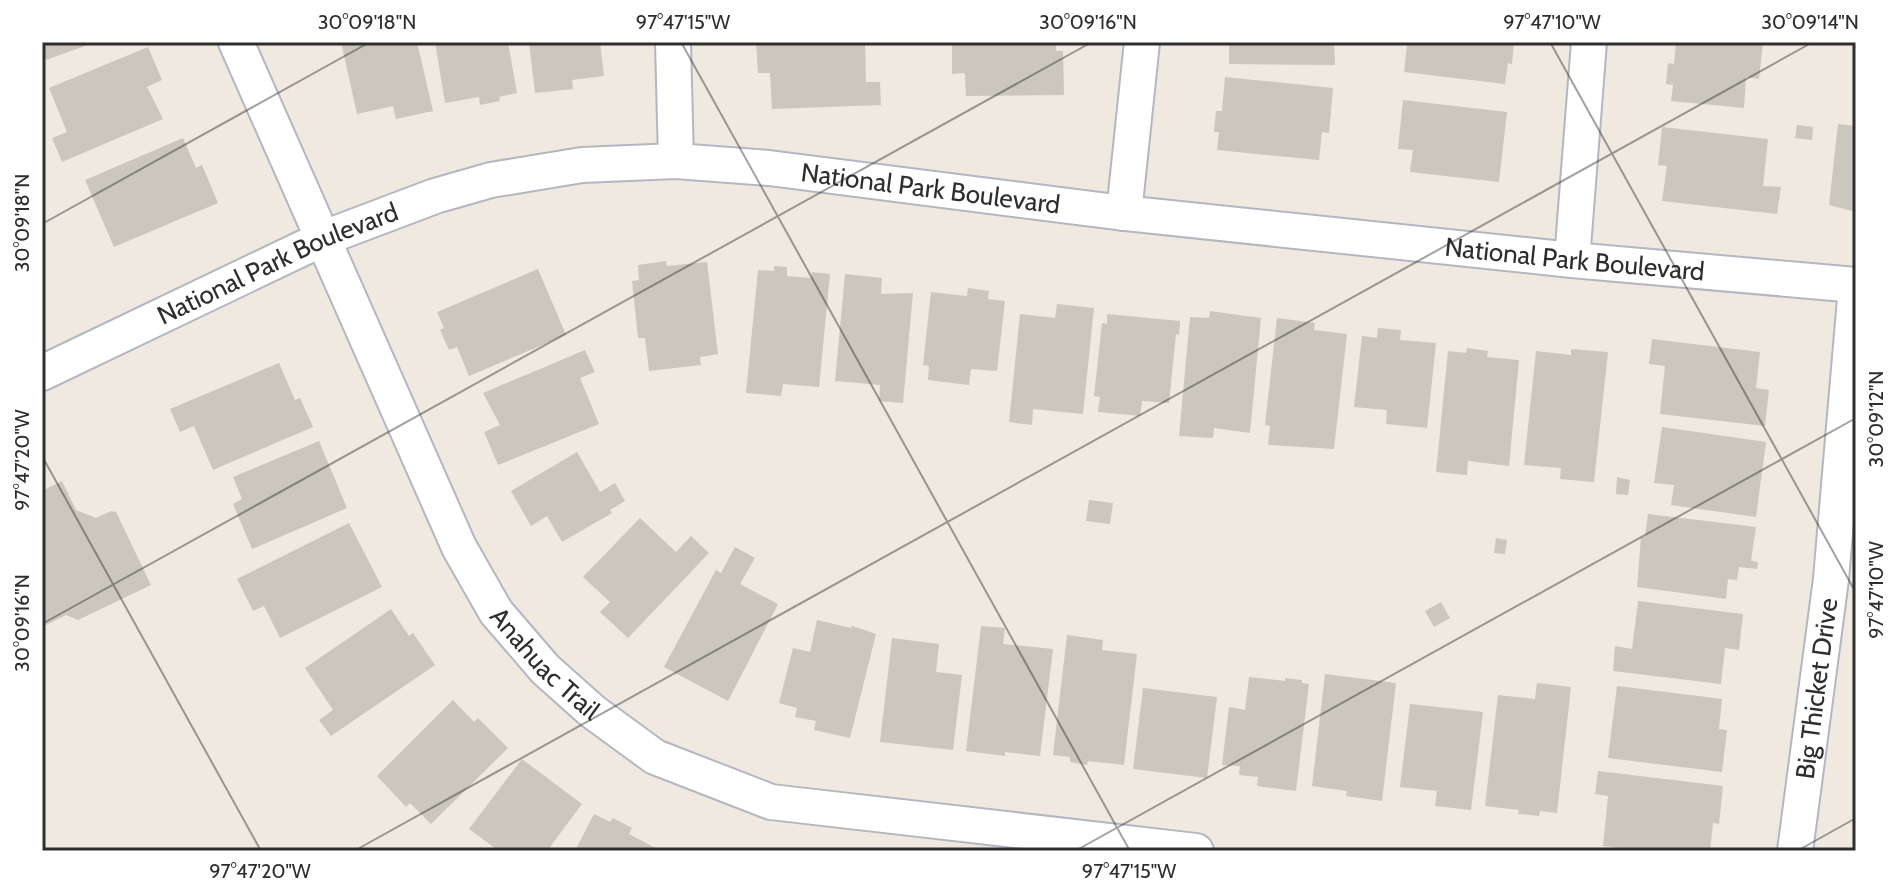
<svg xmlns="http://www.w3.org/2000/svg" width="1898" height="893" viewBox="0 0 1898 893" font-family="Cabin,sans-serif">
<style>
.building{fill:#cbc7be}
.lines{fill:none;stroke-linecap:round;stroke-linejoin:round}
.minor-casing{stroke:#b4b6c1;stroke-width:38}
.minor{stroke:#fff;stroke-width:34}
.ticks{fill:none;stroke:#2e2e2e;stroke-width:2;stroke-opacity:0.45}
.labels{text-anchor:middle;stroke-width:6;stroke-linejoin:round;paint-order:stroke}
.street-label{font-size:26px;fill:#2e2e2e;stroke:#fff}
.neatline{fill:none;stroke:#2e2e2e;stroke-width:3}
.ticks-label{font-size:20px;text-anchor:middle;fill:#2e2e2e}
</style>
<rect width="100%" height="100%" fill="#efe9e0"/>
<path class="building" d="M42,42H96L46,60Z
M341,42H417L433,111L396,119L393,106L357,114Z
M435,42H508L517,93L499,97L500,101L480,105L479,97L445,103Z
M529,42H600L604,76L572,80L573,89L535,93Z
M756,42H865L866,82H880L881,105L772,109L770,73H758Z
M952,42H1056V51H1063L1064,95L966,96L965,73L952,74Z
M1229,42H1334L1335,65L1229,64Z
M1400,42H1514L1512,64L1508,63L1505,84L1404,72L1407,45Z
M1676,42H1763L1759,79L1746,77L1744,108L1671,101L1673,85L1666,84L1668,63L1674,64Z
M148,47L162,80L147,87L163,119L62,162L52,138L67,132L49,88Z
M1225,77L1333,88L1329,133L1322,132L1319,160L1217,150L1219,132H1214L1216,111H1222Z
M1403,100L1507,112L1499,182L1410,172L1413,150L1398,149Z
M1838,124L1856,126V212L1829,205Z
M1797,125L1813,127L1812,140L1795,138Z
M1662,127L1768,139L1763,186L1781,187L1777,214L1662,201L1667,166L1658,165Z
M183,138L196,168L202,165L218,203L114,247L85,180Z
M666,261L667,266L707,262L718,354L700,357L701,365L649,371L645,338H638L632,281L639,280L638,265Z
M774,266L787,267V276L811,278L812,272L830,274L819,387L783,384L781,396L746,393L758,270L774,271Z
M538,269L566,335L469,376L457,347L449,350L440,330L444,328L437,312Z
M845,274L882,278L881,294L913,293L903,403L879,401L880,385L835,381Z
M968,288L989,291L988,299L1005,301L997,371L971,369L969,385L928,380L929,366L923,365L931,292L967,296Z
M1057,304L1094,308L1083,414L1033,409L1032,425L1009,422L1020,314L1055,318Z
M1210,311L1261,318L1250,433L1214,428L1213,438L1179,436L1190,317L1209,318Z
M1107,314L1180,321L1179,335L1176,334L1169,403L1142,401L1140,416L1098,412L1100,397L1094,396L1102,323L1107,324Z
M1277,318L1315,323L1314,330L1347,334L1334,449L1268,445L1270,426L1265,425Z
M1378,328L1401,330L1400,340L1436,343L1427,428L1386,424L1387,410L1354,407L1362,336L1377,338Z
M1652,339L1760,352L1756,388L1769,390L1765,426L1660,414L1665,366L1649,364Z
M1467,348L1488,351L1487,357L1519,360L1509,466L1468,461L1467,475L1436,472L1448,351L1466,353Z
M1571,349L1608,352L1594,482L1560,479L1561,468L1524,465L1536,351L1571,355Z
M585,350L595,372L580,378L599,424L498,465L484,432L500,425L483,393Z
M279,363L295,400L300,398L313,427L213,470L194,426L180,432L170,409Z
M1662,427L1766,442L1756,517L1671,505L1674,485L1654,483Z
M319,441L347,508L252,549L233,504L242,499L233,477Z
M577,452L600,492L615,483L625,501L610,510L612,513L562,542L547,516L531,526L511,491Z
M1617,477L1630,480L1628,495L1616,494Z
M62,481L76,510L96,518L111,511L116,512L151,585L78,620L66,615L42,627V491Z
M1089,500L1113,503L1110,524L1086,521Z
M1648,514L1756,527L1751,561L1758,562L1757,569L1739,567L1737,580L1728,579L1726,599L1637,587L1641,537H1645Z
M640,518L676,552L691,536L709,553L628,638L600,612L610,602L583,577Z
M349,523L382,587L280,638L264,606L253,611L237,579Z
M1496,538L1507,540L1505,554L1494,553Z
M735,547L755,558L740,584L778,604L728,701L664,667L716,570L721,573Z
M1638,601L1743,614L1739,650L1725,648L1721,684L1613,671L1615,646L1632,649Z
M1441,602L1450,618L1434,627L1425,611Z
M391,609L409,636L413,633L435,665L331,736L319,720L333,710L305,668Z
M817,620L851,628L852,626L876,634L850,738L814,730L816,721L795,717L797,708L779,703L793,648L810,652Z
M981,626L1005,628L1003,644L1053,649L1040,756L1005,752V756L966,751Z
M1067,635L1103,640L1102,650L1137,654L1124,765L1088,761L1087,765L1070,762V757L1053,755Z
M892,638L939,644L936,672L962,675L953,750L880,742Z
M1325,674L1396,683L1382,801L1346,796L1347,791L1312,786Z
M1249,677L1285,681V678L1302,680V683L1309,684L1296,791L1257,786L1258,777L1239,775L1240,766L1222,765L1229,707L1245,710Z
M1537,683L1571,687L1557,813L1540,811L1539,816L1518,814L1519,810L1485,806L1498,695L1535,699Z
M1617,686L1722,699L1719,729L1727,730L1722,772L1608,758Z
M1143,688L1217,697L1207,778L1133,769Z
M453,700L474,722L478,718L508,748L431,824L410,803L406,807L377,776Z
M1410,704L1483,712L1471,810L1435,806L1437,791L1400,787Z
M522,759L582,804L547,851H499L469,829Z
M1598,771L1723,786L1719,824L1713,823L1710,851H1647L1603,846L1608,796L1595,794Z
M594,814L610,822L613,818L632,828L629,834L661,851H575Z"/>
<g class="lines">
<defs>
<g id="minor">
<path id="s1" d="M236,42L459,547L496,612L545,669L592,711L655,757L771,802L1196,851"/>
<path d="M673,42L676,161"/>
<path d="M1124,213L1142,42"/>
<path d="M1572,260L1589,42"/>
<path id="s2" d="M42,373L324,238L435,196L491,180L582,165L676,161L769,168L1124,213L1572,260L1856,285"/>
<path id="s3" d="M1795,851L1831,579L1856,287"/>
</g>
</defs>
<use href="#minor" class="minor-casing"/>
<use href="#minor" class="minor"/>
</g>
<path class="ticks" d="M681,42L1130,851M1550,42L1856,593M42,224L370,42M42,456L261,851M42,624L1092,42M354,851L1813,42M1075,851L1856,418M1797,851L1856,818"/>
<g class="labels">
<g class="street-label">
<text dy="9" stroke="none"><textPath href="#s2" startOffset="932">National Park Boulevard</textPath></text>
<text dy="9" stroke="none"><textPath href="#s2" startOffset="1580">National Park Boulevard</textPath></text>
<text dy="9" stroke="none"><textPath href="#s2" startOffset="260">National Park Boulevard</textPath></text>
<text dy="9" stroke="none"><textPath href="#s1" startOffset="698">Anahuac Trail</textPath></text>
<text dy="9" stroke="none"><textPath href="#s3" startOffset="164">Big Thicket Drive</textPath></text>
</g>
</g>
<rect width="1898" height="893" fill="none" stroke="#ffffff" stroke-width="88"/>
<rect x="44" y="44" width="1810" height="805" class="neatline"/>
<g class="ticks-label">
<text x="367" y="29">30°09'18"N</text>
<text x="683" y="29">97°47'15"W</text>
<text x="1088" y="29">30°09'16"N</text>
<text x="1552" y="29">97°47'10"W</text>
<text x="1810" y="29">30°09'14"N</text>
<text transform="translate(22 223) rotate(-90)" y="7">30°09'18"N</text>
<text transform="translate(1876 419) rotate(-90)" y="7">30°09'12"N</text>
<text transform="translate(22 460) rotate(-90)" y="7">97°47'20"W</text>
<text transform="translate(1876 590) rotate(-90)" y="7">97°47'10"W</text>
<text transform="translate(22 623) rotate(-90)" y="7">30°09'16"N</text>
<text x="260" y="878">97°47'20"W</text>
<text x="1129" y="878">97°47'15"W</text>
</g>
</svg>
